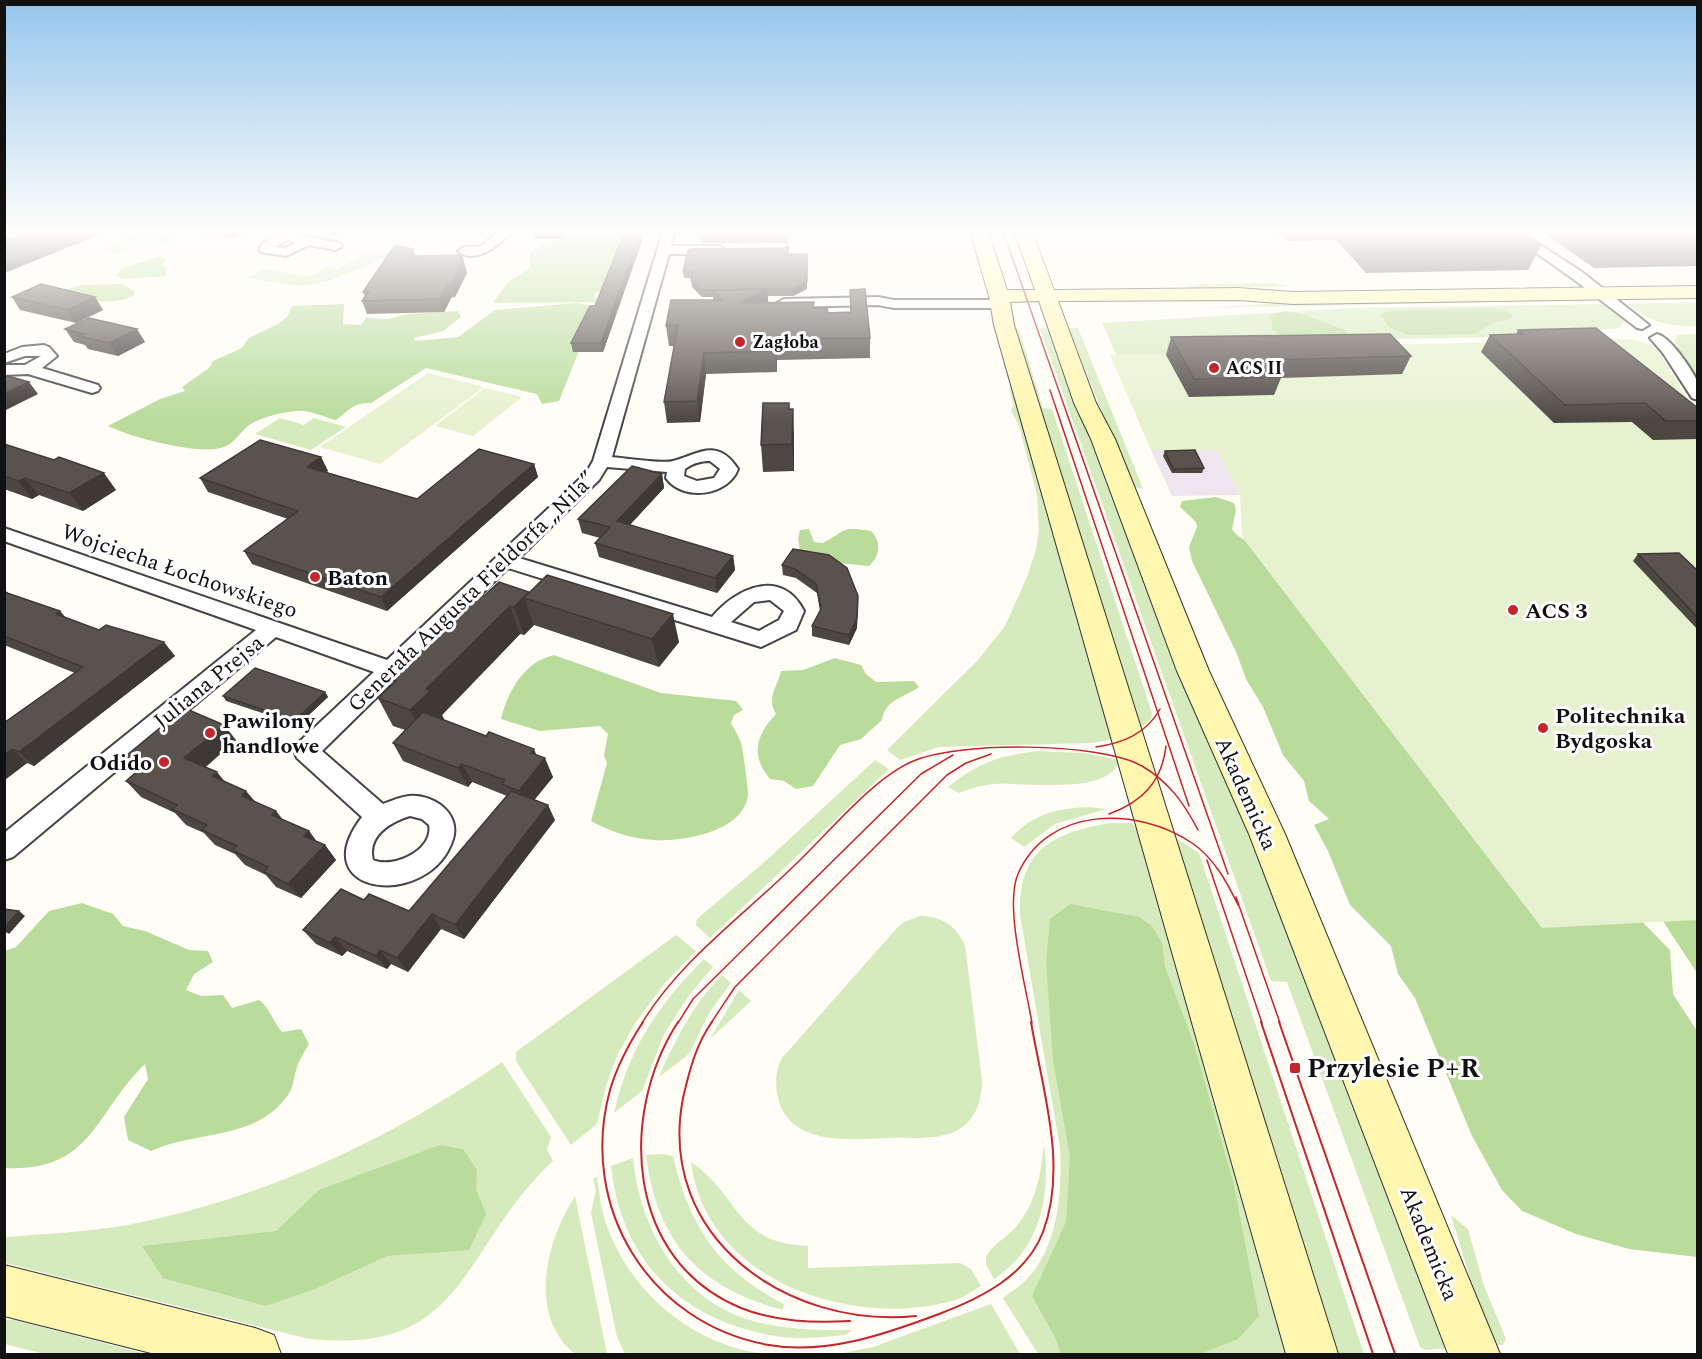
<svg xmlns="http://www.w3.org/2000/svg" width="1702" height="1359" viewBox="0 0 1702 1359" font-family="Spectral,serif">
<style>
.industrial{fill:#eee6ef}
.green{fill:#d5ebbd}
.forest{fill:#b9dc9c}
.pitch{fill:#e6f2cf}
.lines{fill:none;stroke-linecap:round;stroke-linejoin:round}
.street-casing{stroke:#444;stroke-width:4}
.secondary-casing{stroke:#333;stroke-width:2}
.street{fill:#fff;fill-rule:evenodd}
.secondary{fill:#fff6b0;fill-rule:evenodd}
.tram-far1{stroke:#c4262e;stroke-width:1.5}
.tram{stroke:#c4262e;stroke-width:2}
.wall{fill:#4d4742}
.shaded-wall{fill:#3f3936}
.building{fill:#5a524d;stroke:#3f3936;stroke-width:1.5}
.poi-dot{fill:#c4262e;stroke:#fff;stroke-width:2}
.labels{text-anchor:middle;stroke-width:6;stroke-linejoin:round;paint-order:stroke}
.far-poi-label{font-size:18px;font-weight:bold;fill:#111;stroke:#fff;text-anchor:start}
.street-label{font-size:22px;fill:#111;stroke:#fff}
.poi-label{font-size:22px;font-weight:bold;fill:#111;stroke:#fff;text-anchor:start}
.near-poi-label{font-size:27px;font-weight:bold;fill:#111;stroke:#fff;text-anchor:start}
</style>
<rect width="100%" height="100%" fill="#fffdf5"/>
<path class="industrial" d="M1217,449L1240,495L1172,496L1151,450Z"/>
<path class="green" d="M144,231L176,239L151,250L135,246L117,254L103,250Z
M376,249L391,252V255C360,267 329,287 294,285C279,284 263,280 248,278L263,269L309,277L327,267L337,269Z
M1274,283L1290,287L1185,288L1199,284Z
M1596,299L1602,300L1202,308L1318,301Z
M1697,302V326C1666,326 1653,323 1628,304Z
M1603,304L1626,319L1619,328L1577,332L1568,336L1386,339L1370,350L1117,356L1102,323L1352,308Z
M1040,328H1046L1077,413L1090,432L1451,1348L1425,1350L1420,1347L1287,982L1271,981Z
M1069,328H1078L1143,489L1131,486Z
M1013,329H1019L1043,408L1052,409L1152,713L1151,719L1138,730Z
M1697,334V383L1675,348L1678,347L1675,344L1677,335Z
M1008,386L1018,401L1115,739L1091,743L939,747L900,760L887,750L978,660L1005,626L1027,577L1036,550L1039,530L1037,495L1019,426L1011,410L1014,406Z
M280,418L304,425L314,418L346,427L311,450L255,434Z
M1038,751L1084,753L1119,760C1111,796 1024,782 994,784C982,785 970,788 959,793L948,787C979,762 999,756 1038,751Z
M875,760L889,769L710,938L696,925L697,919L769,858Z
M1090,807L1106,809L1055,824L1024,847L1011,838C1032,814 1058,808 1090,807Z
M1110,823H1132L1142,837L1290,1354H1038L1003,1298C1010,1292 1019,1287 1025,1281C1059,1247 1062,1192 1060,1148L1020,915C1018,850 1052,833 1110,823Z
M1171,835L1199,853L1364,1354H1332Z
M920,916C942,916 956,926 965,945L982,1080C982,1096 978,1114 965,1125C946,1142 912,1137 889,1138C851,1139 790,1147 778,1098C775,1084 775,1071 782,1058L897,928L904,922Z
M676,935L696,951L664,984L634,1025L617,1056L606,1086L597,1124L571,1145L516,1061V1052Z
M704,959L713,967L690,994L664,1034L642,1091L614,1113C628,1049 659,1004 704,959Z
M722,975L731,983L709,1013L689,1054L659,1077C675,1040 693,1004 722,975Z
M739,990L751,1001L710,1039Z
M502,1062L551,1137L547,1150L553,1161C459,1248 467,1359 305,1338L5,1263L4,1237C45,1234 87,1232 127,1225C261,1200 391,1139 502,1062Z
M1044,1145C1051,1196 1040,1249 994,1279L986,1265V1257C992,1245 1003,1240 1012,1231C1036,1206 1040,1178 1044,1145Z
M663,1154L673,1156C689,1226 719,1271 784,1304L783,1310C699,1288 657,1242 646,1155Z
M633,1158C640,1229 679,1300 753,1321C786,1330 819,1330 853,1330L845,1335C822,1337 798,1340 776,1336C682,1321 621,1261 611,1166Z
M691,1162C741,1196 734,1243 808,1246V1268L960,1263L971,1269L981,1286C972,1291 962,1299 952,1301C850,1329 705,1280 691,1162Z
M597,1177C599,1189 600,1202 603,1214C624,1287 688,1344 764,1354H625L617,1337L591,1213L596,1190L593,1179Z
M575,1196L607,1354H575C527,1315 546,1241 575,1196Z
M1451,1215L1468,1229L1484,1286L1506,1339L1503,1345H1490Z
M991,1304L1020,1354H838L873,1347Z
M4,1320H15L146,1354H44L5,1344Z"/>
<path class="forest" d="M574,231H625L606,292H596L594,298H601L598,302L493,303L507,283L530,268V252L547,243L564,239Z
M160,256L166,260L162,266L167,268L165,276L123,279L116,275L123,268Z
M121,284L133,290L135,295C109,307 91,301 65,290L81,285Z
M576,303L604,308L586,333L559,401L542,404L537,394L426,368L371,403C354,402 349,410 336,420C324,417 308,409 296,411C283,412 257,418 248,426C239,433 235,443 224,447C200,456 130,437 108,426L160,399L185,391L182,387L209,368L213,361L242,348L249,338L278,324L287,317L292,306L344,304L343,324L361,325L366,318L388,319L408,314L458,311L461,317L443,331L414,338L415,341L458,337L495,310Z
M1491,308L1504,310L1513,315L1511,319L1494,322L1474,334L1408,335L1389,327L1380,314L1387,311Z
M1285,311L1301,314L1343,329L1348,333L1344,337L1279,336L1272,329V322L1268,316Z
M1216,497L1234,503L1236,510L1232,529C1241,543 1257,543 1273,547L1670,950L1673,994L1697,1031V1257L1629,1249L1576,1234L1522,1211L1502,1190L1472,1136L1415,998L1398,974L1391,946L1350,905L1328,851L1314,825L1329,819L1309,801L1304,781L1283,755L1263,707L1246,679L1237,654L1192,561L1189,547L1197,527L1196,522L1180,507L1182,501Z
M809,529L814,542L823,543C847,531 839,526 871,531C882,542 880,556 869,566L838,563L800,551L798,539L800,530Z
M554,655L661,693L736,701L743,710L734,715L731,723C734,729 739,736 741,743C743,749 748,788 748,794C745,832 682,842 653,840C633,839 609,831 591,821L607,763L604,755L608,734L600,726L540,731L501,719C508,691 524,662 554,655Z
M835,658L861,665L866,674L876,682L914,681L919,687C904,698 885,699 882,720L861,739L840,745L813,786L796,789L784,781L770,779C750,755 756,735 776,714C766,697 777,689 781,671L803,670Z
M1697,833V973L1651,903Z
M82,903L113,914L123,926L145,931L189,950L208,951L213,962L194,974L186,990L201,996L223,995L232,1008L259,1000C270,1008 273,1022 282,1032L301,1029L309,1044C305,1051 301,1057 298,1064C294,1074 294,1087 288,1095C256,1141 196,1130 151,1151L128,1140L124,1117L148,1079L145,1064C94,1113 93,1172 5,1168V951L16,947L49,911Z
M1070,904L1139,917L1152,926L1162,943L1165,967L1193,1041L1234,1185L1259,1316L1238,1339L1200,1354H1061L1055,1337L1032,1296L1066,1222L1070,1157L1053,1060L1046,962L1050,919Z
M440,1145L463,1149L477,1170L476,1189L486,1214L469,1250L387,1256L315,1289L266,1306L163,1278L142,1246L276,1231L319,1190Z"/>
<path class="pitch" d="M1630,339L1655,346L1697,415V920L1542,928L1242,537L1240,495L1217,450H1151L1110,355L1380,350L1377,345Z
M428,373L484,387L380,464L320,447Z
M485,388L522,397L473,436L435,426Z"/>
<g class="lines">
<defs>
<path id="street" d="M287,231H303L299,235L340,243L342,246L336,250L309,245L286,256L261,252L259,249L264,242ZM288,240L296,243L285,248L275,247Z
M499,231H512C501,244 475,266 458,251L464,247L481,246Z
M663,231H675L671,246H719L725,250L719,254H669L612,457C624,458 663,464 673,461C699,454 717,437 738,469C728,496 683,502 666,478L667,472L607,467L599,480L519,558L712,617C737,587 782,568 804,611L796,630L761,647L508,568L322,751L383,804C391,801 400,797 409,796C433,794 461,813 453,839C431,910 301,897 362,817L297,758L294,751L297,744L374,672L276,637L13,857L4,860V833L256,630L4,541V528L387,660L586,473L593,461ZM710,461L720,469L714,478L697,481L684,476L685,469C693,463 701,461 710,461ZM770,600L784,611L779,620L759,631L731,622L754,602ZM410,816L422,819L429,825C434,850 393,869 373,860C367,836 390,822 410,816Z
M1505,231H1519L1582,272L1649,325L1642,329L1637,328L1572,278Z
M878,297L894,300H1001L1008,304L1001,308H894L878,305L784,307L777,303L784,299Z
M1657,334C1670,337 1691,368 1697,381C1699,386 1698,394 1698,400L1692,398L1663,353L1650,338Z
M44,345L49,347L57,356L42,368L98,385L100,388L98,391L92,393L28,374L4,375V365H25L41,356H25L4,363V354L22,347Z"/>
<path id="secondary" d="M970,231H988L1007,290H1035L1014,231H1032L1054,290L1238,288L1293,292L1698,286V298L1293,304L1238,300L1058,301L1096,403L1115,439L1209,671L1285,834L1500,1354H1448L1249,834L1177,671L1091,439L1074,403L1039,301L1010,302L1014,325L1338,1354H1286L994,325L989,296Z
M4,1265L255,1328L274,1335L281,1354H155L4,1316Z"/>
</defs>
<use href="#street" class="street-casing"/>
<use href="#secondary" class="secondary-casing"/>
<use href="#street" class="street"/>
<use href="#secondary" class="secondary"/>
<path class="tram-far1" d="M1003,231L1228,874
M1050,390L1189,806
M1096,747C1123,743 1146,734 1160,709
M1109,814C1142,802 1162,782 1166,746
M1207,860L1262,1023
M1236,897L1280,1023
M642,1023C681,959 747,913 799,861C830,831 873,779 911,762C955,741 1099,742 1142,766C1169,782 1184,803 1198,830
M678,1023L693,999L921,774L953,755
M711,1023L735,987L947,775L966,763L991,754
M1032,1023C1026,987 1004,905 1018,874C1047,806 1138,806 1192,843C1214,858 1227,882 1238,905"/>
<path class="tram" d="M643,1022C630,1042 617,1066 610,1090C578,1207 649,1324 769,1345C826,1355 886,1334 939,1314C981,1298 1026,1276 1043,1232C1068,1166 1042,1088 1031,1022
M678,1022C618,1115 626,1261 741,1308C776,1322 814,1323 850,1321
M712,1022C696,1044 689,1072 683,1098C656,1238 788,1329 916,1316
M1261,1022L1373,1354
M1279,1022L1395,1354"/>
</g>
<path class="wall" d="M195,231H248L232,238Z
M318,231H342L335,235Z
M533,231H568L564,239H535Z
M700,231H788V245L784,243H701Z
M1277,231H1522L1541,246L1528,270L1366,273L1336,240L1288,241Z
M1541,231H1698V266L1594,268Z
M640,233L642,241L603,352H573L571,343Z
M788,254L807,289L793,296H768V303L814,302V308L828,313L850,312V290L870,338V358L777,360V372L706,374L700,422L667,423L664,402L674,346H669L666,326L713,300V297H702L692,287L691,278H684L683,271Z
M462,255L467,273L455,297L451,298L444,312L367,314L362,301L365,297L363,292L415,256Z
M12,297H95L103,310L76,323L20,310Z
M65,329L145,342L118,356L88,349L85,345L74,342Z
M1518,330L1698,408V439L1653,440L1632,422L1554,423L1481,352L1490,335L1516,334Z
M1171,337L1411,356L1402,374L1281,378L1274,395L1189,397L1166,355Z
M790,409L794,436V471L763,472L761,445Z
M4,444L116,490L83,511L39,495L32,499L4,489Z
M1165,451L1204,468L1202,473H1172L1163,456Z
M321,457L328,471L326,472L417,499L534,464L538,477L387,611L252,564L244,551L288,519L208,492L200,478Z
M662,474L664,488L630,525L733,556L735,570L717,593L599,557L595,543L600,538L582,533L578,519Z
M793,549L858,596L857,628L849,645L812,636V626L820,611L817,593L796,578L783,575L782,565Z
M1638,554L1698,571V630L1633,561Z
M499,582L679,642L659,667L534,625L524,635L520,634L442,715L444,719L443,720L536,755L553,777L534,800L555,820L464,939L441,929L408,972L391,964L387,969L347,951L342,956L316,944L303,930L364,900L409,911L507,796L472,782L468,787L403,761L393,743L405,730L393,726L378,698L394,683L392,679L423,649L422,645L484,596Z
M4,589L8,593L60,611L65,617L99,630L175,656L34,766L27,763L4,780V723L75,673L4,645Z
M325,692L328,697L295,728L277,721L274,717L226,701L223,696Z
M236,740L205,767L225,782L283,820L309,831L317,842L325,845L336,860L301,898L276,887L266,875L245,865L235,854L215,845L204,833L186,825L175,813L141,797L126,781L134,774L121,760Z"/>
<path class="shaded-wall" d="M91,231H109L7,272L4,268V265Z
M228,231H248L232,238Z
M334,231H342L335,235Z
M562,231H568L564,239Z
M640,233L642,241L603,352L601,343Z
M413,249L417,260L408,256Z
M807,254V289L793,296V289Z
M462,255L467,273L455,297L451,285L459,261Z
M447,285L451,298L444,312L440,299Z
M767,289L769,309L740,303Z
M95,297L103,310L76,323L67,310Z
M137,329L145,342L118,356L109,343Z
M776,339L777,360V372L775,351Z
M704,353L706,374L700,422L697,401Z
M29,382L38,394L4,411V394Z
M793,409L794,436V471L792,444Z
M321,457L328,471L314,480L307,467Z
M534,464L538,477L387,611L381,597Z
M104,473L116,490L83,511L69,493Z
M662,474L664,488L620,535L617,521Z
M25,478L39,495L32,499L18,481Z
M733,556L735,570L717,593L715,578Z
M529,592L524,598L534,625L524,635L514,607Z
M858,596L857,628L849,645V635Z
M510,606L520,634L442,715L444,719L425,738L410,710L426,689Z
M60,611L72,626L56,614Z
M673,614L679,642L659,667L652,639Z
M164,642L175,656L34,766L19,752Z
M325,692L328,697L295,728L292,723Z
M224,725L236,740L198,774L184,758Z
M12,749L27,763L5,780L4,755Z
M534,749L540,764L545,758L553,777L527,809L519,791L531,753Z
M462,764L472,782L468,787L458,768Z
M217,772L230,788L212,776Z
M246,791L259,806L242,796Z
M548,805L555,820L464,939L455,925Z
M276,811L288,826L272,815Z
M309,831L320,846L304,836Z
M325,845L336,860L301,898L288,884Z
M19,911L25,916L9,934L4,931V928Z
M432,914L441,929L408,972L397,958Z
M335,937L347,951L342,956L330,943Z
M380,950L391,964L387,969L376,956Z"/>
<path class="building" d="M30,231H91L4,265V238L9,239Z
M625,231H635L640,233L601,343H571L590,306H595Z
M1359,231H1522L1541,246L1376,249Z
M1584,231H1698V244L1607,246Z
M395,245L413,249L408,256L462,255L459,261H463L451,285H447L440,299L362,301L369,291L363,292Z
M788,246V254H807V282L793,289L701,290L691,280L693,271H683L688,250L691,249L784,248Z
M41,284L95,297L67,310L12,297Z
M767,289L740,303L814,302L813,308H827L828,313L851,312L850,290L865,289L870,338L776,339L775,351L704,353L697,401L664,402L678,325L666,326L671,300H722L712,290Z
M89,318L137,329L109,343L79,336L84,334L65,329Z
M1596,328L1698,408V421H1666L1645,403L1565,405L1490,335L1523,334L1518,330Z
M1390,334L1411,356L1269,360L1281,377L1194,379L1171,337Z
M4,375L29,382L4,394Z
M763,403H789V409H793L792,444L761,445Z
M260,440L321,457L307,467L417,499L479,449L534,464L381,597L244,551L298,511L200,478Z
M4,444L54,460L59,457L104,473L69,493L25,478L18,481L4,476Z
M1195,450L1204,468L1173,469L1165,451Z
M632,466L662,474L617,521L733,556L715,578L595,543L610,527L578,519Z
M793,549L829,555L847,568L858,596L857,618L849,635L812,626L821,609L816,584L795,569L782,565Z
M1679,553L1698,571V618L1638,554Z
M547,575L673,614L652,639L524,598Z
M499,582L529,592L514,607L510,606L426,689L430,691L410,710L378,698L396,681L392,679L426,646L422,645L480,595L484,596Z
M4,592L60,611L56,614L99,630L106,625L164,642L19,752L12,749L4,755V723L83,667L4,636Z
M255,668L325,692L292,723L274,716L276,714L223,696Z
M184,708L224,725L184,758L217,772L212,776L246,791L242,796L276,811L272,815L309,831L304,836L325,845L288,884L264,872L268,867L232,850L237,846L202,830L207,825L172,809L177,805L126,781L141,768L121,760Z
M423,712L486,736L489,732L534,749L531,753L545,758L519,791L502,784L505,780L462,764L458,768L393,743Z
M511,791L548,805L455,925L432,914L397,958L380,950L376,956L335,937L330,943L303,930L341,889L364,900L369,894L409,911Z
M4,909L19,911L4,928Z"/>
<linearGradient id="sky" x2="0" y2="1"><stop stop-color="#95c6ee"/><stop offset="0.55" stop-color="#fffefa"/><stop offset="1" stop-color="#fffefa" stop-opacity="0"/></linearGradient>
<rect width="1702" height="421" fill="url(#sky)"/>
<g class="poi-dot">
<circle cx="740" cy="342" r="6"/>
<circle cx="1214" cy="368" r="6"/>
<circle cx="315" cy="577" r="6"/>
<circle cx="1513" cy="610" r="6"/>
<circle cx="1543" cy="728" r="6"/>
<circle cx="210" cy="733" r="6"/>
<circle cx="164" cy="762" r="6"/>
<rect x="1289" y="1062" width="12" height="12" rx="3"/>
</g>
<g class="labels">
<g class="far-poi-label">
<text x="752" y="348">Zagłoba</text>
<text x="1226" y="374">ACS II</text>
</g>
<g class="street-label">
<text transform="translate(180 570) rotate(19)" y="8">Wojciecha Łochowskiego</text>
<text transform="translate(471 591) rotate(-44)" y="8">Generała Augusta Fieldorfa „Nila”</text>
<text transform="translate(208 681) rotate(-39)" y="8">Juliana Prejsa</text>
<text transform="translate(1247 793) rotate(66)" y="8">Akademicka</text>
<text transform="translate(1430 1243) rotate(68)" y="8">Akademicka</text>
</g>
<g class="poi-label">
<text x="327" y="585">Baton</text>
<text x="1525" y="618">ACS 3</text>
<text x="1555" y="723">Politechnika<tspan x="1555" dy="25">Bydgoska</tspan></text>
<text x="222" y="728">Pawilony<tspan x="222" dy="25">handlowe</tspan></text>
<text x="152" y="770" text-anchor="end">Odido</text>
</g>
<g class="near-poi-label">
<text x="1307" y="1077">Przylesie P+R</text>
</g>
</g>
<rect width="1702" height="1359" fill="none" stroke="#111111" stroke-width="12"/>
</svg>
